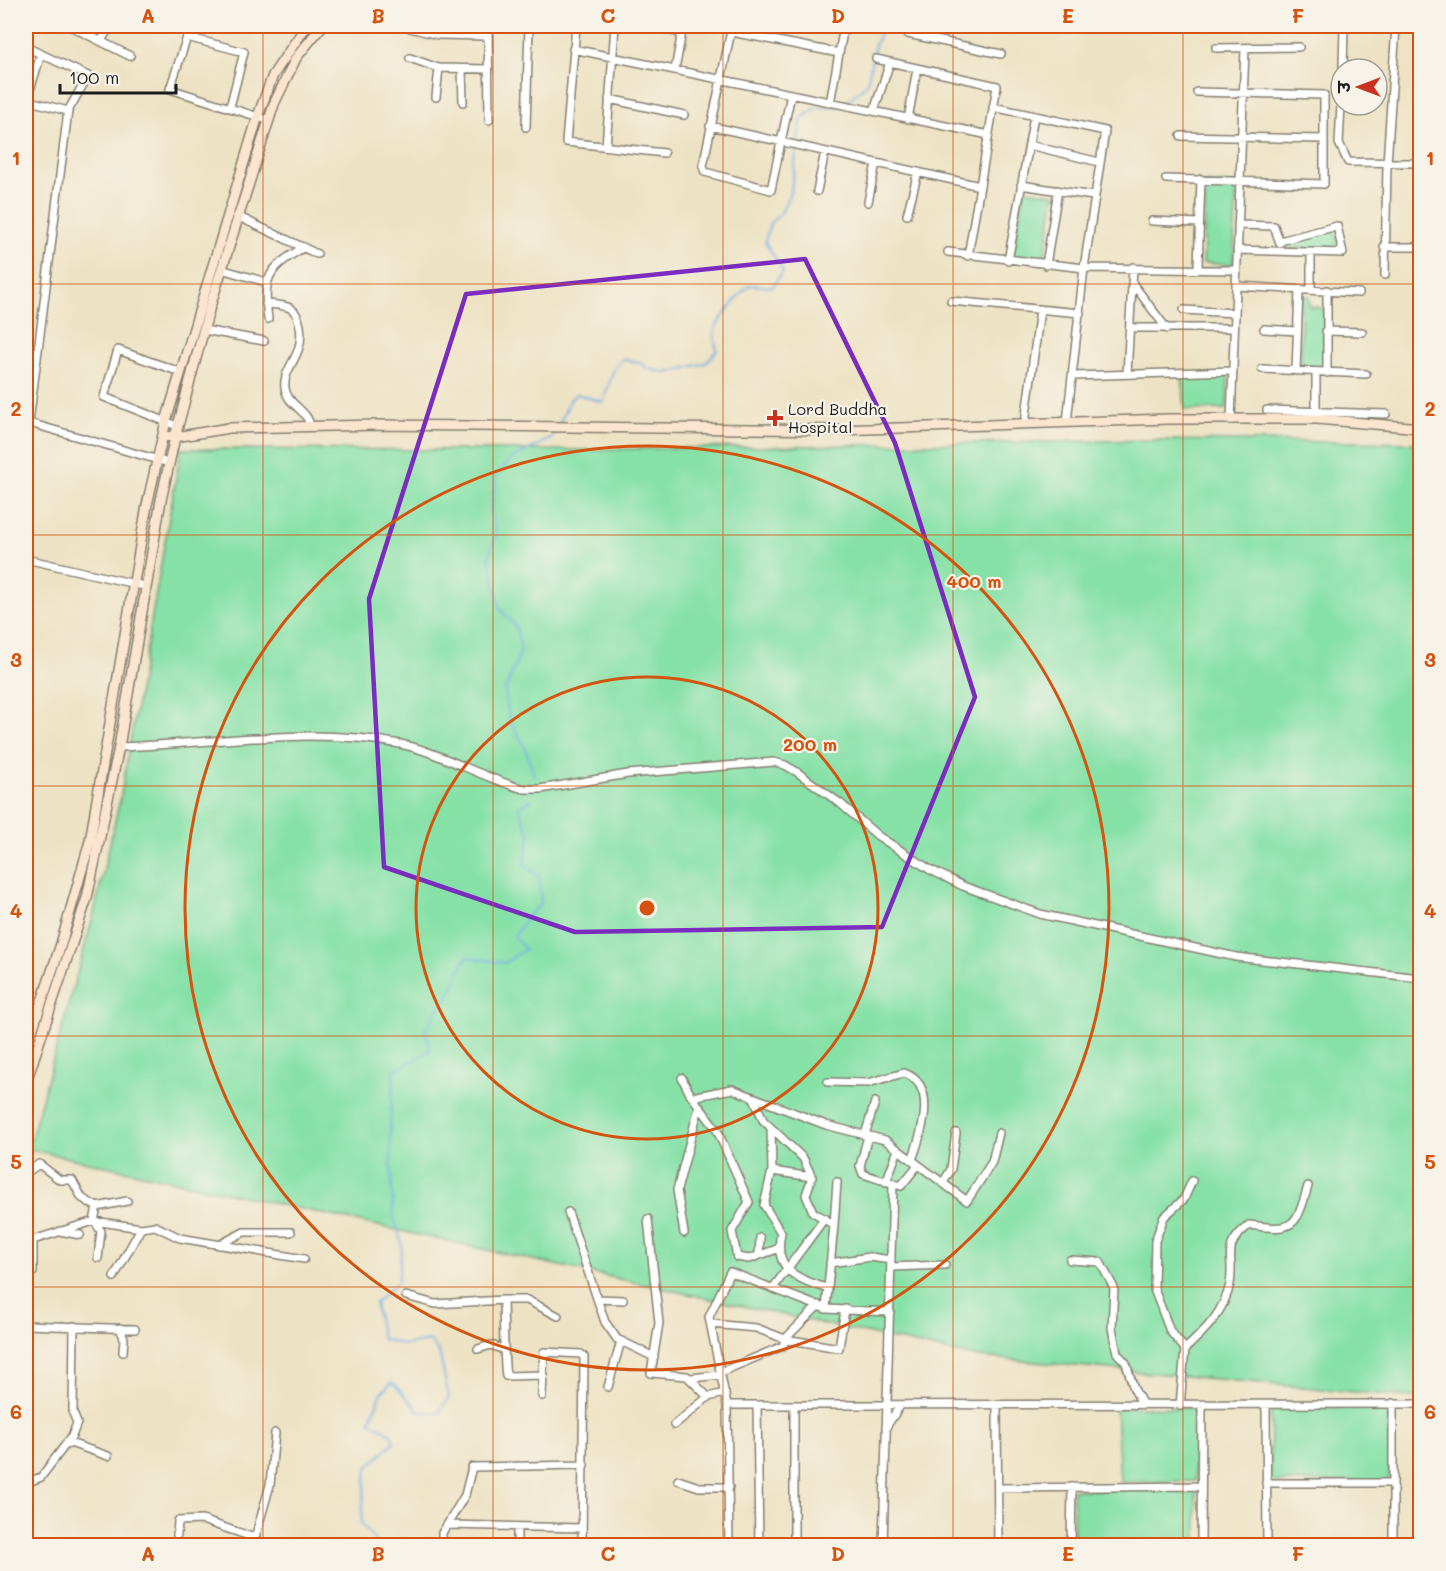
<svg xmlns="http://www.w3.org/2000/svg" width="1446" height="1571" viewBox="0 0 1446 1571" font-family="Mali,'Playpen Sans Deva',sans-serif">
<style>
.green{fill:#86e1a7;stroke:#517e62;stroke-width:1.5}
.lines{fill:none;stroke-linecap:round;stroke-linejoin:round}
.stream{stroke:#71ade2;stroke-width:2}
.street-casing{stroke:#847f70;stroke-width:10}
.secondary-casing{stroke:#847f70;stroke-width:12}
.street{stroke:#fff;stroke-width:7}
.secondary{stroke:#fbe5cf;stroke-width:9}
.marked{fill:none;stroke:#7b2cbf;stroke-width:4.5;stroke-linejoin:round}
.grid{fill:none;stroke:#d4530e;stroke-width:1.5;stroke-opacity:0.55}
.ring{fill:none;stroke:#d4530e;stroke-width:3}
.poi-dot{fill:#c8321e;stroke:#f7f3e8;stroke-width:2}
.labels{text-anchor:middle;stroke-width:4.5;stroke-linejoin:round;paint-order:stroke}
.poi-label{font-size:16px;fill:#1c1c1c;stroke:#f7f3e8;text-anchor:start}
.centre{fill:#d4530e;stroke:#f7f3e8;stroke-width:3}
.ring-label{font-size:18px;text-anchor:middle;font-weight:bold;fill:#d4530e;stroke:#f7f3e8;stroke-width:4.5;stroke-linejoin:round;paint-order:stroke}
.neatline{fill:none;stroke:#d4530e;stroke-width:2}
.grid-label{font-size:20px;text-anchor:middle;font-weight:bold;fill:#d4530e}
</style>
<rect width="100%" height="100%" fill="#f7f3e8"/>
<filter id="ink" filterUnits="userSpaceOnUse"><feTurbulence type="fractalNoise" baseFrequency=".0167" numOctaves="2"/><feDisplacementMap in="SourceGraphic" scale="12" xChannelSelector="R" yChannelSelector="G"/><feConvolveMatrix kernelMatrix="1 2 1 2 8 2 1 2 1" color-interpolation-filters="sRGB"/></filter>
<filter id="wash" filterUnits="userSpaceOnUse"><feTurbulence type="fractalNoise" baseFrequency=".008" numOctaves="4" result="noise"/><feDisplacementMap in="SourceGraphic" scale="24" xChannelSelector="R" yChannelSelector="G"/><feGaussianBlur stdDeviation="1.35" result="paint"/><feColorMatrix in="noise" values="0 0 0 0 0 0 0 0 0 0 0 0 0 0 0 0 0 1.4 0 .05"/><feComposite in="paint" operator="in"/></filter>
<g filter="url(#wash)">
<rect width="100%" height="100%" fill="#ede2c3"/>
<path class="green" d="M1206,183L1237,184L1233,265L1203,263Z
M1024,190L1055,194L1044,260L1012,258Z
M1335,229L1340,249L1286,248L1284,243Z
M1309,296L1310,307L1324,308V367L1301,366V297Z
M1228,375L1227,409L1185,410L1182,376Z
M1158,440L1420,443V1398L970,1356L28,1149L93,917L121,795L181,449L567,450Z
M1116,1407L1194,1408L1195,1481L1120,1482Z
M1390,1407L1389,1481L1270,1482L1271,1408Z
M1073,1490H1196L1197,1545H1074Z"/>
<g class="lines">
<path class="stream" d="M845,103L867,84L875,45L883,26
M559,425L570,400L576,394L603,402L614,369L622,359L639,362L646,368L666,373L706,363L717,350C710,325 717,326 730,307C737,298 741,292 750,285L772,287L783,271L765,242L770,223L781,213L791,190L801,119L816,108L838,107
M534,775L524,745L509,719L505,690L521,651L516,627L500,609L489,556L496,535L491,511L496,476L511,459L552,438L556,430
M379,1546L361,1523L367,1468L394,1442L391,1434L370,1421L382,1392L392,1382L420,1412L439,1413L449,1397L439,1352L430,1341L405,1345L382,1339L375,1303L398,1282L402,1244L393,1214L390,1127L394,1071L430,1051L426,1029C433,1016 442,1005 450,992C458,981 458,968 467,957L505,963L525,949L514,937L527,917L541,904L539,877L524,864L530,836L519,807L532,800"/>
</g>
</g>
<g filter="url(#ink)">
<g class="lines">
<defs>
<path id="street" d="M70,26L130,56
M488,26L489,120
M576,26L566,142L664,153
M651,26L682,33
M732,26L703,166L705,172L771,190L791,94
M910,26L908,34L1001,54
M1410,26L1420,34
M410,28L438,35L487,36
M731,32L839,53
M101,41L110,26
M26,47L88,76L68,111L29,422
M1216,48L1299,47
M573,49L989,135
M410,58L438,68L488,69
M876,59L997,86L968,256
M462,69L463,102
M1343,69L1344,26
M675,70L683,26
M436,97L439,68
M609,99L684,115
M26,100L68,111
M26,103L41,54
M830,103L844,26
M1341,105L1339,143L1348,162L1420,163
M230,107L244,52L187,37L170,89L268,120
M993,107L1105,131L1084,268L1067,422
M874,111L890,62
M908,119L917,69
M710,126L980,186
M526,127L529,26
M1181,136L1323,139
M1029,145L1099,162
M606,146L615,26
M1166,179L1324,184V95L1197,92
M1021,185L1093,196
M817,191L825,152
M868,202L876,163
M907,215L918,172
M237,216L317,254
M1152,221L1199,223
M1238,225L1274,226L1280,243
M1384,247H1420
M1237,250L1343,253L1337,226L1280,241
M948,252L1084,268L1236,270
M1311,253V290
M1008,261L1034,116
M1046,265L1058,190
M1198,268L1201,179
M221,269L266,282
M1385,275L1387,164L1396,26
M1133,284L1167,329
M1236,286L1359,293
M1327,290V373
M951,301L1080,313
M266,304C286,306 296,304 300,326C305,357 282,367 285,388C287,405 308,410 310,426
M1184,310L1235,313
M268,319C263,276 267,270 304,247
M1130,328H1234
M1264,329L1297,331
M204,330L264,341
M1326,331L1362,332
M1262,369L1366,374
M1296,371L1299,291
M1316,372V414
M1127,374L1133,267
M1074,376L1233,371
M1267,410L1386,414
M1231,420L1245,49
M26,422L169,463
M1025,423L1040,309
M177,426L104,397L118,350L180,372
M26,559L144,586
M119,747C211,744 308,726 400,744C443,753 481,778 524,789H540L628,774L774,762L785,765L797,772L841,804L878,836L929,869L963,886L1040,914L1236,957L1420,978
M682,1078L690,1094L717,1130L749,1202L732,1231L737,1257L749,1259L777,1249
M828,1082L868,1083L904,1073C939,1085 921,1135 912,1160
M692,1097L732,1089L826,1125L885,1140L967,1201L992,1162L999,1133
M754,1098L763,1120L803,1158L812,1177
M771,1128L772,1171L764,1205L781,1233C773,1269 796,1279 826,1288
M865,1135L875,1102
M868,1136L860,1166L863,1174L901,1186L918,1165
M772,1171L812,1177L806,1195L813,1212L834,1225L826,1309
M26,1173L39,1164L60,1180H72L82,1198L97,1207L127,1201
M886,1182L898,1150
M943,1183L951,1169L956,1133
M97,1207L94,1221L101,1231L98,1258
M568,1212L605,1322L617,1339L654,1357
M648,1219L659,1323L651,1373L687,1376L708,1397
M834,1225L837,1182
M60,1231L80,1235
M684,1233L677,1190L699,1107
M219,1245L244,1232H291
M759,1255L760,1238
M1070,1260L1100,1262L1114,1288L1112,1328L1117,1353L1126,1363L1134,1389L1143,1405
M830,1263L870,1257L891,1260
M891,1267L945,1265
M26,1275L33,1272V1240L94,1221L141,1228L155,1226L180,1238L304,1259
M114,1277L141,1228
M773,1288L825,1218
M406,1296L435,1304L503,1300
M597,1299L623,1300
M711,1324L756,1328L785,1339L839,1348L845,1309
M26,1325L135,1329
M120,1328L124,1338L123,1352
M478,1349L491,1345L502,1349
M1185,1349C1205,1331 1224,1312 1230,1284C1235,1255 1220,1248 1249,1225C1293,1231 1296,1229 1308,1186
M721,1372L783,1346L785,1339L819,1305
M544,1375L506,1376C503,1351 504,1326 503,1300H527L558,1316
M690,1378L721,1375
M608,1387L621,1341
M542,1396L544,1352L581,1354L584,1357L582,1546
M727,1405L1420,1404
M757,1405L759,1546
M1266,1405L1267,1546
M997,1406L998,1546
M1180,1406L1185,1349L1170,1331L1154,1289L1155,1241L1164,1217L1184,1199L1192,1181
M674,1425L708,1397L725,1393
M886,1427L900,1406
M67,1442L108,1456
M678,1480L699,1487H729
M26,1483L41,1477L72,1436L77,1423L73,1413L74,1326
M1266,1483H1392
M998,1488L1200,1486
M447,1525L465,1495L472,1467L584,1465
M177,1535L178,1521L202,1520L255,1538L253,1546
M255,1538L270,1485L275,1433
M442,1546V1533L447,1525L582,1528
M517,1546V1527
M729,1546L727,1405L709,1317L730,1272L826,1309L890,1312
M794,1546V1405
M883,1546L893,1184
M1071,1546L1072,1487
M1201,1546L1202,1406
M1393,1546V1403"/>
<path id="secondary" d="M163,436L175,437L229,428L380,425L839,430L1168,419H1317L1420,428
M26,1049L61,944L90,841L147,505L166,421L258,116L273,75L306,26
M26,1082L87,898L119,747L161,500L175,437L209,310L274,104L296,58L322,26"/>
</defs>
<use href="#street" class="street-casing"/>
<use href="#secondary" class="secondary-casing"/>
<use href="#street" class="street"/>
<use href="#secondary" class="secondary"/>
</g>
</g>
<path class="marked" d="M805,259L895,443L975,697L882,927L575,932L384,867L369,599L466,294Z"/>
<path class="grid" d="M263,26V1546M493,26V1546M723,26V1546M953,26V1546M1183,26V1546M26,284H1420M26,535H1420M26,786H1420M26,1036H1420M26,1287H1420"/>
<g class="ring">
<circle cx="647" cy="908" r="231"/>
<circle cx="647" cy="908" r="462"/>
</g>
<path class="poi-dot" d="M772 409h6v6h6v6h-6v6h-6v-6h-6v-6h6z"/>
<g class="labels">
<g class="poi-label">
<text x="788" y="415">Lord Buddha<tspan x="788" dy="18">Hospital</tspan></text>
</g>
</g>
<circle cx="647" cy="908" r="9" class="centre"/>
<g class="ring-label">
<text x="974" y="588">400 m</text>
<text x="810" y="751">200 m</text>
</g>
<rect width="1446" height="1571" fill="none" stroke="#f7f3e8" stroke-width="66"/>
<g transform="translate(1359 87) rotate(270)"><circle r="28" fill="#f7f3e8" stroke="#9f9d96" stroke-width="1.5"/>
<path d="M0-4.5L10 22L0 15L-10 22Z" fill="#c8321e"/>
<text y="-9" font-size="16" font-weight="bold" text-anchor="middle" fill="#1c1c1c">उ</text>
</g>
<path d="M60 84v9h116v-9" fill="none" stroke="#1c1c1c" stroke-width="3"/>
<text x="69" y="84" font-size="18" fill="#1c1c1c" stroke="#f7f3e8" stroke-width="4.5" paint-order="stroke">100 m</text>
<rect x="33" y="33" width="1380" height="1505" class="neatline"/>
<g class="grid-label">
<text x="148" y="23">A</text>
<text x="378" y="23">B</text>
<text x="608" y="23">C</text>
<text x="838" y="23">D</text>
<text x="1068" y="23">E</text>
<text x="1298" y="23">F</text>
<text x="16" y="165">1</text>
<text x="1430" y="165">1</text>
<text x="16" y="416">2</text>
<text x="1430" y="416">2</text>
<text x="16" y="667">3</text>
<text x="1430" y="667">3</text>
<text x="16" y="918">4</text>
<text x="1430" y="918">4</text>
<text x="16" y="1169">5</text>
<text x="1430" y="1169">5</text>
<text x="16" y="1419">6</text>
<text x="1430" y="1419">6</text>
<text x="148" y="1561">A</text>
<text x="378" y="1561">B</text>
<text x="608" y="1561">C</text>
<text x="838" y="1561">D</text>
<text x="1068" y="1561">E</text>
<text x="1298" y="1561">F</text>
</g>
</svg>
